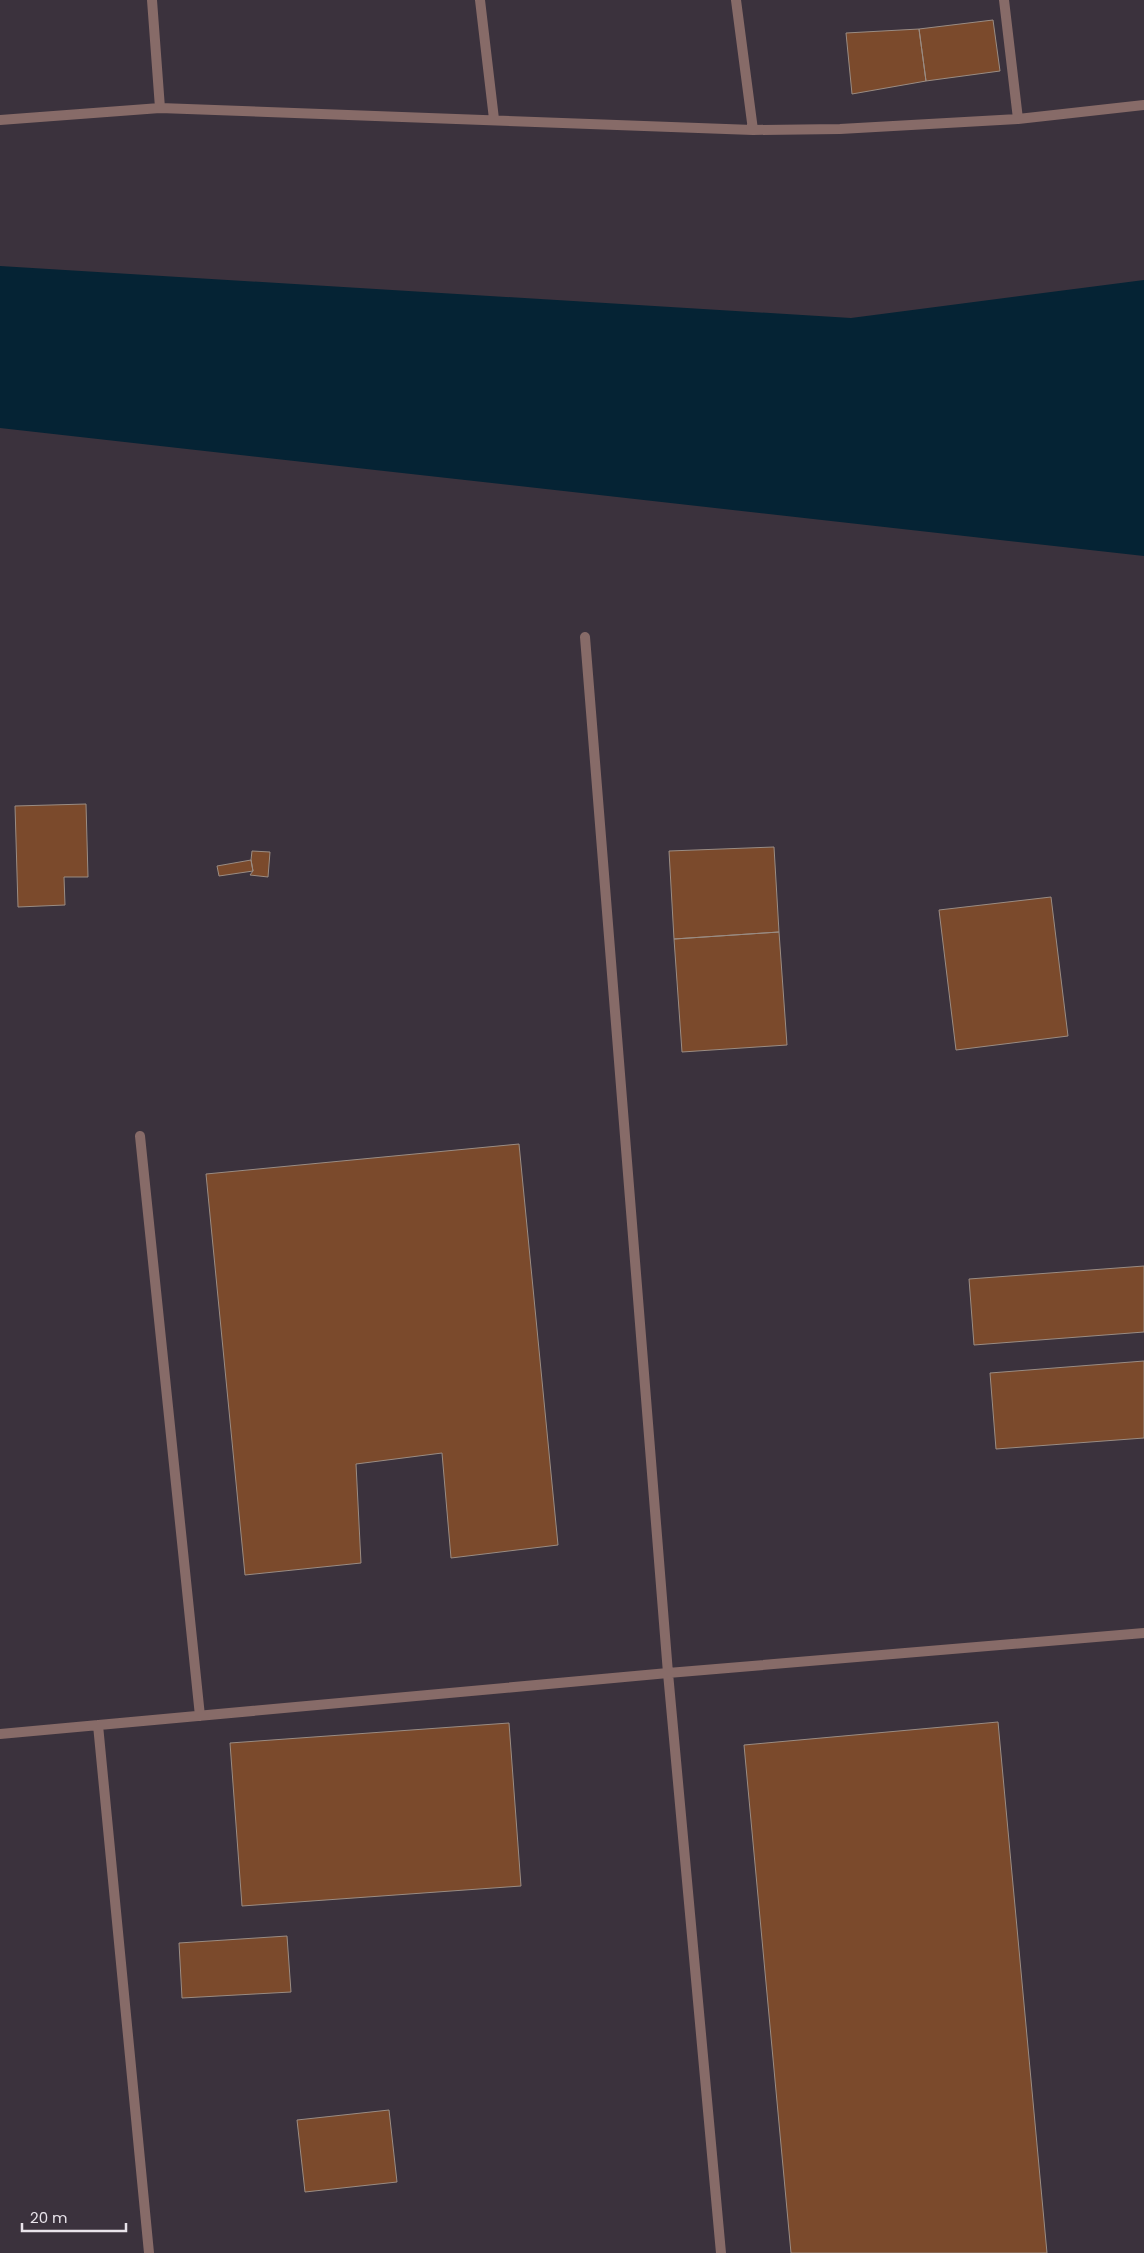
<svg xmlns="http://www.w3.org/2000/svg" width="1144" height="2253" viewBox="0 0 1144 2253" font-family="Poppins,sans-serif">
<style>
.water{fill:#052334}
.building{fill:#7b4a2c;stroke:#9a8c83}
.lines{fill:none;stroke-linecap:round;stroke-linejoin:round}
.minor{stroke:#876b68;stroke-width:10}
</style>
<rect width="100%" height="100%" fill="#3b323d"/>
<path class="water" d="M0,266L851,318L1144,280V556L0,428Z"/>
<path class="building" d="M993,20L1000,71L926,81L919,29Z
M919,29L926,81L852,94L846,33Z
M86,804L88,877H64L65,905L18,907L15,806Z
M774,847L779,932L674,939L669,851Z
M252,851L270,852L268,877L250,875L253,871L251,860Z
M251,860L253,871L219,876L217,866Z
M1051,897L1068,1036L956,1050L939,910Z
M779,932L787,1045L682,1052L674,939Z
M519,1144L558,1545L451,1558L442,1453L356,1464L361,1563L245,1575L206,1174Z
M1144,1266V1332L974,1345L969,1279Z
M1144,1361V1438L996,1449L990,1373Z
M998,1722L1047,2253H791L744,1745Z
M509,1723L521,1886L242,1906L230,1743Z
M287,1936L291,1992L182,1998L179,1943Z
M389,2110L397,2182L305,2192L297,2120Z"/>
<g class="lines">
<path class="minor" d="M152,0L160,108
M480,0L494,119
M736,0L753,130
M1004,0L1018,119
M0,120L160,108L753,130L840,129L1018,119L1144,105
M585,637L668,1673L721,2253
M140,1136L200,1716
M98,1725L149,2253
M0,1734L668,1673L1144,1633"/>
</g>
<path d="M22 2223v8h104v-8" fill="none" stroke="#e9e4eb" stroke-width="2.5"/>
<text x="30" y="2223" font-size="15" fill="#e9e4eb" stroke="#3b323d" stroke-width="4" paint-order="stroke">20 m</text>
</svg>
